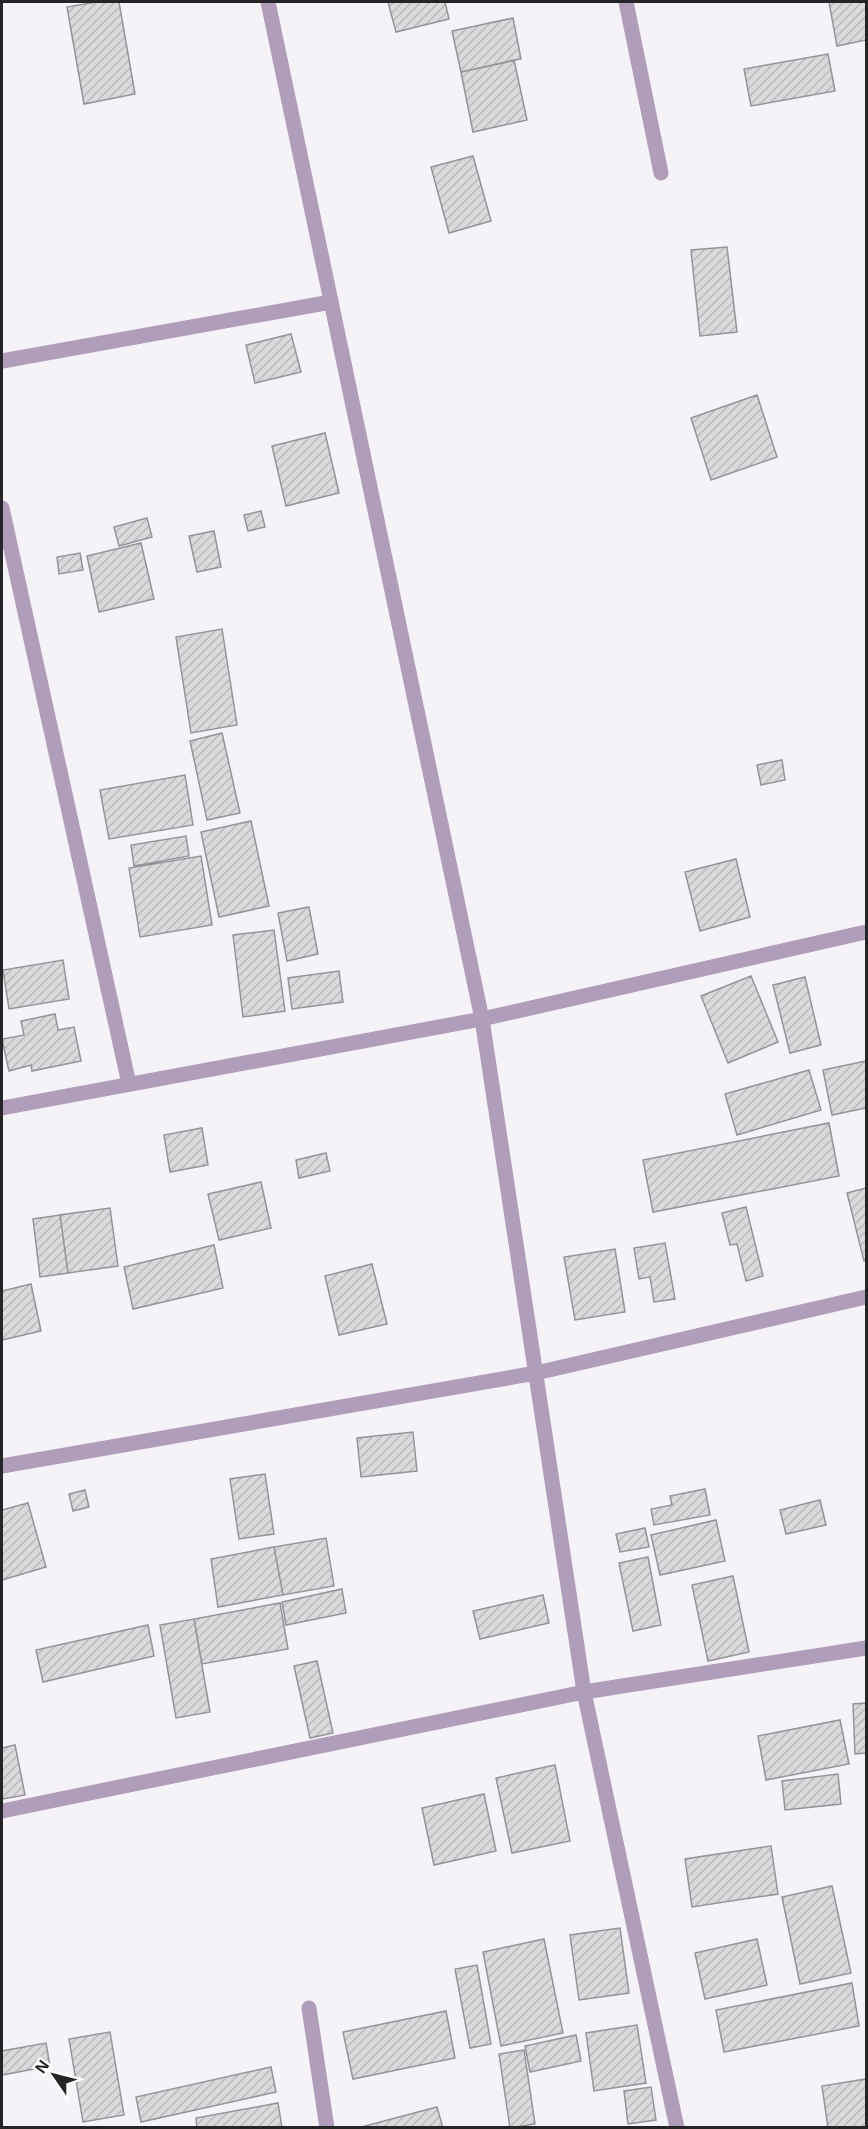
<svg xmlns="http://www.w3.org/2000/svg" width="868" height="2129" viewBox="0 0 868 2129" font-family="Arial,sans-serif">
<style>
.building{fill:url(#building-hatch);stroke:#969398;stroke-width:1.5}
.lines{fill:none;stroke-linecap:round;stroke-linejoin:round}
.minor{stroke:#b09db9;stroke-width:15}
</style>
<defs>
<pattern id="building-hatch" width="6" height="6" patternUnits="userSpaceOnUse" patternTransform="scale(1.5)"><rect width="6" height="6" fill="#dcd9dd"/><path d="M-1 1l2-2M0 6l6-6M5 7l2-2" fill="none" stroke="#bdbabe"/></pattern>
</defs>
<rect width="100%" height="100%" fill="#f6f3f8"/>
<path class="building" d="M96,2H119L135,94L84,104L67,7Z
M388,2H445L449,19L396,32Z
M829,2H866V40L837,46Z
M513,18L521,59L461,72L452,31Z
M828,54L835,91L751,106L744,69Z
M514,60L527,120L473,132L461,72Z
M473,156L491,221L449,233L431,167Z
M727,247L737,332L700,336L691,250Z
M291,334L301,372L255,383L246,345Z
M757,395L777,457L711,480L691,418Z
M325,433L339,493L286,506L272,446Z
M261,511L265,527L248,531L244,515Z
M147,518L152,537L119,546L114,527Z
M214,531L221,567L197,572L189,536Z
M141,543L154,599L99,612L87,556Z
M80,553L83,570L59,574L57,557Z
M222,629L237,725L191,733L176,637Z
M222,733L240,813L207,820L190,741Z
M782,760L785,780L761,785L757,765Z
M185,775L193,825L109,839L100,790Z
M251,821L269,906L219,917L201,832Z
M186,836L189,856L134,866L131,845Z
M201,856L212,925L140,937L129,868Z
M736,859L750,917L700,931L685,872Z
M309,907L318,954L287,961L278,913Z
M274,930L285,1011L243,1017L233,935Z
M63,960L69,999L9,1009L3,970Z
M339,971L343,1002L292,1009L288,978Z
M751,976L778,1042L728,1063L701,996Z
M805,977L821,1045L790,1053L773,985Z
M55,1014L58,1030L74,1027L81,1061L32,1071L31,1065L9,1071L2,1039L24,1035L21,1021Z
M866,1061V1108L832,1115L823,1070Z
M809,1070L821,1110L737,1135L725,1094Z
M829,1123L839,1176L653,1212L643,1160Z
M202,1128L208,1165L170,1172L164,1135Z
M326,1153L330,1171L299,1178L296,1160Z
M261,1182L271,1228L219,1240L208,1194Z
M866,1188V1260L864,1261L847,1193Z
M746,1207L763,1276L746,1281L737,1244L730,1245L722,1213Z
M110,1208L118,1266L68,1273L60,1215Z
M60,1215L68,1273L40,1277L33,1219Z
M665,1243L675,1299L654,1302L650,1277L639,1279L634,1248Z
M214,1245L223,1288L133,1309L124,1267Z
M615,1249L625,1312L575,1320L564,1257Z
M372,1264L387,1324L339,1335L325,1276Z
M31,1284L41,1331L2,1340V1291Z
M413,1432L417,1471L361,1477L357,1438Z
M265,1474L274,1534L239,1539L230,1479Z
M705,1489L710,1515L654,1525L651,1509L672,1505L670,1496Z
M85,1490L89,1507L73,1511L69,1494Z
M820,1500L826,1525L786,1534L780,1510Z
M28,1503L46,1567L2,1580V1510Z
M716,1520L725,1561L660,1575L651,1535Z
M645,1528L649,1547L620,1552L616,1534Z
M326,1538L334,1586L283,1595L274,1547Z
M274,1547L283,1595L218,1607L211,1559Z
M648,1557L661,1625L633,1631L619,1563Z
M733,1576L749,1652L708,1661L692,1585Z
M342,1589L346,1613L286,1625L282,1602Z
M543,1595L549,1623L480,1639L473,1611Z
M280,1603L288,1649L202,1664L194,1619Z
M194,1619L210,1712L176,1718L160,1625Z
M148,1625L154,1656L43,1682L36,1650Z
M317,1661L333,1733L310,1738L294,1666Z
M866,1703V1753L855,1754L853,1704Z
M840,1720L849,1764L766,1780L758,1736Z
M15,1745L25,1795L2,1799V1748Z
M555,1765L570,1841L512,1853L496,1778Z
M838,1774L841,1804L785,1810L782,1781Z
M484,1794L496,1851L434,1865L422,1808Z
M771,1846L778,1894L692,1907L685,1859Z
M832,1886L851,1973L800,1984L782,1897Z
M620,1928L629,1993L579,2000L570,1935Z
M544,1939L563,2033L501,2046L483,1952Z
M757,1939L767,1985L705,1999L695,1953Z
M477,1965L491,2044L470,2048L455,1969Z
M852,1983L859,2026L724,2052L716,2010Z
M446,2011L455,2058L353,2079L343,2032Z
M637,2025L646,2083L594,2091L586,2033Z
M110,2032L124,2115L83,2122L69,2039Z
M576,2035L581,2061L530,2072L525,2046Z
M46,2043L50,2066L2,2075V2051Z
M524,2050L535,2124L510,2128L499,2054Z
M271,2067L276,2092L141,2122L136,2097Z
M866,2079V2128H828L822,2086Z
M651,2087L656,2120L628,2124L624,2091Z
M278,2103L282,2128H197L196,2118Z
M437,2107L443,2128H361V2127Z"/>
<g class="lines">
<path class="minor" d="M268,2L482,1019L584,1692L677,2128
M626,2L661,173
M2,361L331,302
M2,508L129,1084
M2,1108L482,1019L866,932
M2,1466L536,1373L866,1297
M2,1811L584,1692L866,1648
M309,2008L327,2128"/>
</g>
<rect width="868" height="2129" fill="none" stroke="#252426" stroke-width="6"/>
<g transform="translate(54 2075) rotate(305)" stroke="#ffffff" stroke-width="4.5" paint-order="stroke">
<path d="M0-4.5L10 22L0 15L-10 22Z" fill="#252426"/>
<text y="-9" font-size="16" font-weight="bold" text-anchor="middle" fill="#252426">N</text>
</g>
</svg>
